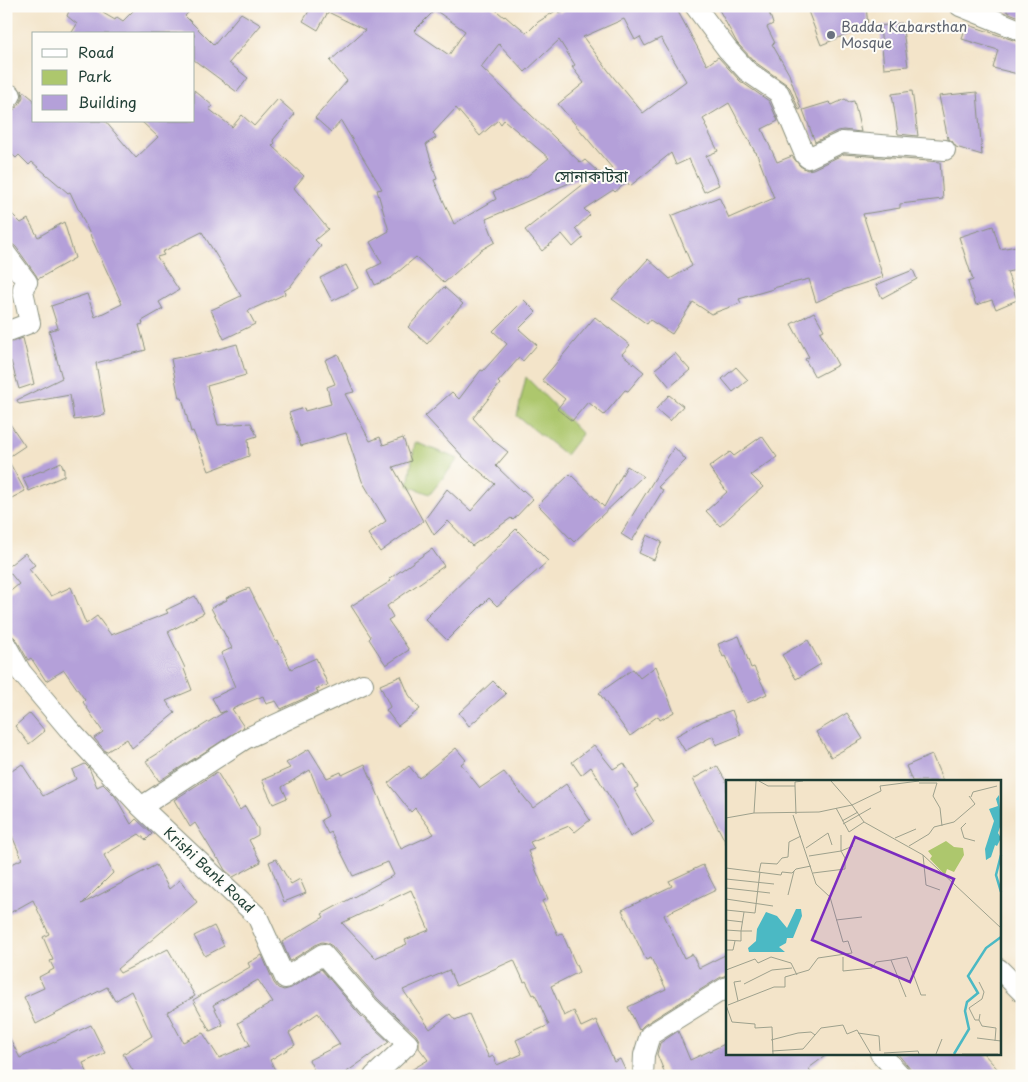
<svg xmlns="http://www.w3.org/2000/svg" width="1028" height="1082" viewBox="0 0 1028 1082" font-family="'Playpen Sans','Noto Sans Bengali',sans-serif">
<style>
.green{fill:#adc76d;stroke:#668250}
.building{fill:#b4a0d9;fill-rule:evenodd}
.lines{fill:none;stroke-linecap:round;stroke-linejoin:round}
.minor-casing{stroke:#89907e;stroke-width:22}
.minor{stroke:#fff;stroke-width:20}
.worship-dot{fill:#6b7280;stroke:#fdfcf7;stroke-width:2}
.labels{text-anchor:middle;stroke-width:4;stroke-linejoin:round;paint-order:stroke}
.worship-label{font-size:14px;fill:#5b616d;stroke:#fdfcf7;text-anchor:start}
.street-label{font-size:14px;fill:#1f3d34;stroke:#fdfcf7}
.quarter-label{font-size:16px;fill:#1f3d34;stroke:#fdfcf7}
.inset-river{fill:none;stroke:#4bb9c4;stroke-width:2.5}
.inset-road{fill:none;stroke:#9ea18d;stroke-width:1}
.view{fill:#7b2cbf;fill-opacity:0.15;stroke:#7b2cbf;stroke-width:2.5}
.inset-edge{fill:none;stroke:#1f3d34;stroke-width:2.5}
</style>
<rect width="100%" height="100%" fill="#fdfcf7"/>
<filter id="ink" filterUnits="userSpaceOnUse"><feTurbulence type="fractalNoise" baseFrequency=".02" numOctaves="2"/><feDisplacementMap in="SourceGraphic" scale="10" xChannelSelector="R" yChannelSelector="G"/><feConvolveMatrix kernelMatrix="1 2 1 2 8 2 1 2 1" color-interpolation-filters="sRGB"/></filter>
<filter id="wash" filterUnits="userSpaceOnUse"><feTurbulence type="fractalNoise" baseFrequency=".0096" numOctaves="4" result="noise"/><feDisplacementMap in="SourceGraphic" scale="20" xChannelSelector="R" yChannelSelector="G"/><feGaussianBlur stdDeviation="1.12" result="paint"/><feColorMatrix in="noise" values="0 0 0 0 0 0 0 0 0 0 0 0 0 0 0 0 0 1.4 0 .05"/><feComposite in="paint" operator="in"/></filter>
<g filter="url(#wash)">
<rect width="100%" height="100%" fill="#f3e4c9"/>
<path class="green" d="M526,377L582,434L566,455L517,416Z
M415,442L458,459L430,494L408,486Z"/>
<g id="blocks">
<path class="building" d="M71,6H91L115,20L117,17L123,21L138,6H194L185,16L214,45L241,13L261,25L229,63L248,78L237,92L194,60V34H71L77,24L67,16Z
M312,6H491L504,17L505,16L514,24L515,23L527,33L538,22L557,10L559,13L572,6H675L707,65L718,57L740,81L769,101L778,121L762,129L777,162L792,156L800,166L807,170L813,169L844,154L940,162L943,199L900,204V208L863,214L883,277L840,291L816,302L809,279L773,288V289L739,299L741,303L711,314L693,302L672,334L650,320L647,324L612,299L648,259L670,279L692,266L671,216L719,197L729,218L774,198L756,152H755L729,103L703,119L706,124L705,125L718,151L706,156L719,185L704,192L689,159L676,165L671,153L630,186L627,182L615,192L613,190L584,209L590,215L575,229L583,238L573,247L562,234L542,251L525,230L599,172L603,176L612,168L558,104L584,83L572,67L575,65L559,40L525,72L499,44L481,67L581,163L585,160L597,171L486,219L495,242L481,250L444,283L416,257L391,278L375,285L368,270L382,263L370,242L389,231L377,190L382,189L341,121L331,132L315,118L347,81L330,61L365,30L328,12L318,30L303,21ZM435,10L465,31L449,55L414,31ZM624,19L635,40L640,37L645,46L661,38L686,81L643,113L614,78L583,37ZM456,108L480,136L498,120L501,124L504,120L549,158L526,177L493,192L496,199L454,224L434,180L437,179L426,144L436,138L433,133Z
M717,6H767L773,24L767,27L775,43L772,44L789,74L801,109L799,110L790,88L786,84L755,62L737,43Z
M806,6H866L868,26L821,45Z
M1007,6H1022V18L1007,12Z
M902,23L908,66L884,68L880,26Z
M966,24L1022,43V75L993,68L998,50L962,39Z
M22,90L34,100V121H105L136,158L158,137L141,121H194V90L213,106L209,109L232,127L242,115L254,126L278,99L295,114L273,140L275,143L272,146L304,176L294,188L328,229L315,240L321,246L290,287L284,291L285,294L248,311L255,324L224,339L211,310L241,296L202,232L162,252L164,255L157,257L179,290L159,302L163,309L142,321L143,324L139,325L146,350L96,363L105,415L74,420L70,395L19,404L17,400L62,378L49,331L58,328L51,306L87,294L95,317L122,304L80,213L81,212L78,209L70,192L68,193L32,162L29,165L19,155L16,158L6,149V113L11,112L15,109L20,103L23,97Z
M912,91L914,105L918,136L898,134L892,94Z
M977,92L982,155L956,147L952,141L948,139L939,96Z
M845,99L849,102L854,101L861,132L843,130L837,131L815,142L803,110L829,102L832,105Z
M6,208L21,223L28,219L38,237L64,222L75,258L38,279L36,275L16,247L11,243L6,242Z
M993,226L1000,249L1022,245V269L1007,272L1017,300L996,309L992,300L976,305L968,282L973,280L959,237Z
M346,265L358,288L332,301L320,278Z
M913,270L917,279L882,298L876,285Z
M444,287L463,304L427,344L408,327Z
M524,300L536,312L519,329L537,345L523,361L519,358L498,382L500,384L473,418L494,441L508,452L496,466L522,491L523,490L533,499L513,520L511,518L472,546L448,521L434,535L425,519L447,489L471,511L495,484L466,460L425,416L452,392L459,399L481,370L483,371L507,344L493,331Z
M814,312L824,330L820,332L838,365L815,377L805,359L809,357L791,324Z
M595,317L630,345L622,354L644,372L628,391L625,390L604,415L588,402L572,421L557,409L565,399L542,380Z
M23,338L34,384L19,389L11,361L6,363V344Z
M237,344L246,375L207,386L218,425L251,423L257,436L248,439L249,456L209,471L193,431L191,432L182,398H179L171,359L211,351Z
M675,353L690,370L670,387L655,369Z
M338,354L354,392L345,394L370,441L380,437L383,445L403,438L411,461L393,467L423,521L380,552L368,534L386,521L362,481L346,433L301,446L289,413L304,408L305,411L331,404L327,387L335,384L325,360Z
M736,367L748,380L733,392L722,379Z
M669,395L683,406L670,421L656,409Z
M6,418L25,446L7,458L25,491L6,501Z
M762,436L777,457L751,475L763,487L720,526L706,511L727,492L709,467L730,452L734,456Z
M674,447L686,460L658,487L663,490L632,541L621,534Z
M61,462L64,470V476L29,491L23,478L41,471L42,472V471Z
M627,466L643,476L574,542L538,505L570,474L604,507Z
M516,529L548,561L497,606L489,598L447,640L425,619Z
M647,535L662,542L654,560L639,553Z
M432,549L444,566L387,606L393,617L388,620L409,650L386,665L369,639L371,637L351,606L391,581L389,579Z
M25,553L35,565L29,569L51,596L71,587L86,624L97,616L111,635L168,613L166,610L195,596L204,613L168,632L185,668L184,669L192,690L166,701L175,713L132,748L127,739L106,752L94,738L103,732L83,702L85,700L64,670L46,681L31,658L28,660L16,639L12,635L6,633V595L19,584L6,568Z
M249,588L276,642L278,641L291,669L316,658L328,685L316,689L318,692L281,709L276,701L266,704L263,696L232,709L244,727L159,781L146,761L226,711L220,713L212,698L235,687L221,653L232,648L211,608L227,600L226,598Z
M739,636L751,668L754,667L767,694L747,703L725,656L723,657L718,644Z
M808,640L821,664L796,679L782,655Z
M656,666L674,712L660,720L658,716L630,736L599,693L633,669L640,678Z
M401,676L409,695L420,709L398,726L386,710L390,707L380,685Z
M493,681L506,694L469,726L459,713Z
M732,710L741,735L716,745L713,736L685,751L676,736L703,721Z
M30,713L45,731L29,744L15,726Z
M847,713L863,739L831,757L816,732Z
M594,745L613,769L624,763L638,787L634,789L654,822L630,837L617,809L591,767L581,775L572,762Z
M456,748L466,760L461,764L480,788L504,772L533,808L566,784L590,820L575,832L569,826L530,842L534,849L528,851L548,899L542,901L558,935L562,933L579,972L551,986L564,1016L574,1011L581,1027L596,1020L614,1062L620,1059L628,1076H570L568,1070L554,1076H401L428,1060L419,1048V1040L416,1035L378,999L332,946L327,943L322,942L317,944L290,961L282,942L324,917L322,914L394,875L388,862L353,876L331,832L328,834L321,820L328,816L310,770L282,787L287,798L273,804L262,780L290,768L286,763L309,749L327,778L341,772L342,775L365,764L401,849L434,834L415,808L411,812L388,783L409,766L419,778ZM411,890L429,930L405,940L407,944L375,958L342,923ZM514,960L524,982L526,981L533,995L535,994L549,1025L516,1040L522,1054L497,1065L493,1056L489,1058L469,1014L455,1020L450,1014L430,1029L403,990L449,970L456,986Z
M932,755L943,781H912L906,766Z
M22,764L43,796L76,779L72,770L85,764L89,768L97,787L103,784L115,796L131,824L136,819L152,834L146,840L139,834L104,855L113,873L82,904L156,865L169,889L180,880L197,902L117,969L120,973L168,949L195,996L167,1012L183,1042L203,1033L219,1058L250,1045L238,1023L273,1002L258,980L213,1005L223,1025L210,1031L193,1000L250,967L248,963L262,955L274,983L278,988L284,990L291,988L321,969L360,1015L389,1042L341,1076H317L309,1060L340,1044L318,1013L289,1033L295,1045L270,1060L278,1076H136L123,1054L152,1036L131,991L115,1001L107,987L36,1024L24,997L44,988L39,977L54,969L50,961L53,960L43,937L49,934L33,900L6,915V867L22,859L6,822V775Z
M717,766L727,783V845L693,779Z
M217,772L240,810L245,806L258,829V835L249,840L261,862L233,877L225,870L218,858L217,859L195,823L190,827L174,800Z
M276,859L291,884L300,879L306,893L284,902L269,862Z
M703,865L716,890L664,915L684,958L692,954L699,968L727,954V975L721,977L644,1025L639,1030L628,1007L666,989L651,958L646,960L622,910L672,886L669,881Z
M214,926L224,946L205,956L194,936Z
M91,1025L105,1053L83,1063L89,1076H6V1031L20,1058Z
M678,1031L690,1060L727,1043V1053H829L809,1068L812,1076H666L657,1054L660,1043Z
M897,1053H983L1004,1076H916Z"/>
</g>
</g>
<g filter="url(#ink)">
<use href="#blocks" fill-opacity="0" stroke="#89907e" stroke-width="1"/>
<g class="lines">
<defs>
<path id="minor" d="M695,6L727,49L747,71L779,93L805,155L808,158L842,142L945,150
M960,6L1022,31
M6,101L11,95
M6,254L27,282L23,288V291L30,323L6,332
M6,645L21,672L68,728L141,807L257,916L285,978L323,954L369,1007L408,1044L374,1076
M141,807L245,739L363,684
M999,969L1022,992
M880,1053L901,1076
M643,1076L644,1055L650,1035L727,987"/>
</defs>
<use href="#minor" class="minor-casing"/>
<use href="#minor" class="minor"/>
</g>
</g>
<circle class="worship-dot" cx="831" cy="35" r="5"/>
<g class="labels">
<g class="worship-label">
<text x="841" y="32">Badda Kabarsthan<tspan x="841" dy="16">Mosque</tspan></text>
</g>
<g class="street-label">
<text transform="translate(209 870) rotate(43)" y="5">Krishi Bank Road</text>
</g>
<g class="quarter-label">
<text x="591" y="182">সোনাকাটরা</text>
</g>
</g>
<g transform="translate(726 780)">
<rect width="275" height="275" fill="#f3e4c9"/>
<path d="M220,61L228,67L237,68L238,75L228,92L221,89L219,95L204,79L206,76L202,71Z" fill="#adc76d"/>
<path d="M273,15L275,44L272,53L275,58L271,66L269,65L265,77L260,80L259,69L268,41L263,29L272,26L270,19ZM70,129H75L76,136L67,158H61L60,163L53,167L59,172H23L22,168L30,161L31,149L40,132L51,136L61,148Z" fill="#4bb9c4"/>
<path class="inset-river" d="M275,75L270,95L275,112M228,274L243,249L239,231L241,222L252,213L242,196L260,168L275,157"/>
<path class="inset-road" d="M33,1L42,6H69V2L77,1M105,1L126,25L155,11L154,6L193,1M193,3H211L207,16L214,28L216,46M69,6L70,34M245,17L247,12L271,6M110,28L123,52L138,42M28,33L30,1M0,38L28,33L93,32L126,25L138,42L197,75L275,148M116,41L132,32M240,43L235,48L238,58L249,61M117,44L145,28M115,55V71L127,66M169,58L190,49M183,66L203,54L208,47L228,42L249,24L243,16M80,68L102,53L106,65M197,75L200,105L214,110M83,76L115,71L119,78V89L87,93M0,88L55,95L56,92L66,93L70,89L85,86M33,92L35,83L51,84L56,78L62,77L63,62L75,56M0,99L48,104M0,108L44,113M62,115L68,91M0,119L47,126M0,130L29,133L34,92M0,140L17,142M110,140L136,137M0,150L15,151L18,132M0,160L15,161V151H26M0,170H7L9,161M117,177V191L146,188L150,182L165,180L180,217M165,180L181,177L195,215H200M0,190L29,179L32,183L45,177L65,183L71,195M253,202L258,212L256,219L243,228L249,240H253L254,234M18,204L46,190L66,188M12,221L8,202L15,201M0,225L6,242L29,244V248L46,247L47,274M2,225L48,207H59V197L83,190L92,178L126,173L122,161L117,162L104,117L90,104L67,35M253,240L256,246L270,248L269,261M132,253L153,256L154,271M251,258L275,261M45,260L72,253L85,252L89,255M46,271L77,269L95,248L117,245L121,254L131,250L145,274M158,273L192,271L193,274M210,274L216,259M236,274H272"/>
<path class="view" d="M129,57L228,99L184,202L86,160Z"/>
<rect width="275" height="275" class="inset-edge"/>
</g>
<rect width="1028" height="1082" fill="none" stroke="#fdfcf7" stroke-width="25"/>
<rect x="32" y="32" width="162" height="90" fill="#fdfcf7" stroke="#a4b0a9"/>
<rect x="42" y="49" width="25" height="8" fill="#ffffff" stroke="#a4b0a9"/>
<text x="78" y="58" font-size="15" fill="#1f3d34">Road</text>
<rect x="42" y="70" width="25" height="15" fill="#adc76d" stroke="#a4b0a9"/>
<text x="78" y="82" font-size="15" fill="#1f3d34">Park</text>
<rect x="42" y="95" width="25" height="15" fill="#b4a0d9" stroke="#a4b0a9"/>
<text x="78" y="108" font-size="15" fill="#1f3d34">Building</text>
</svg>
